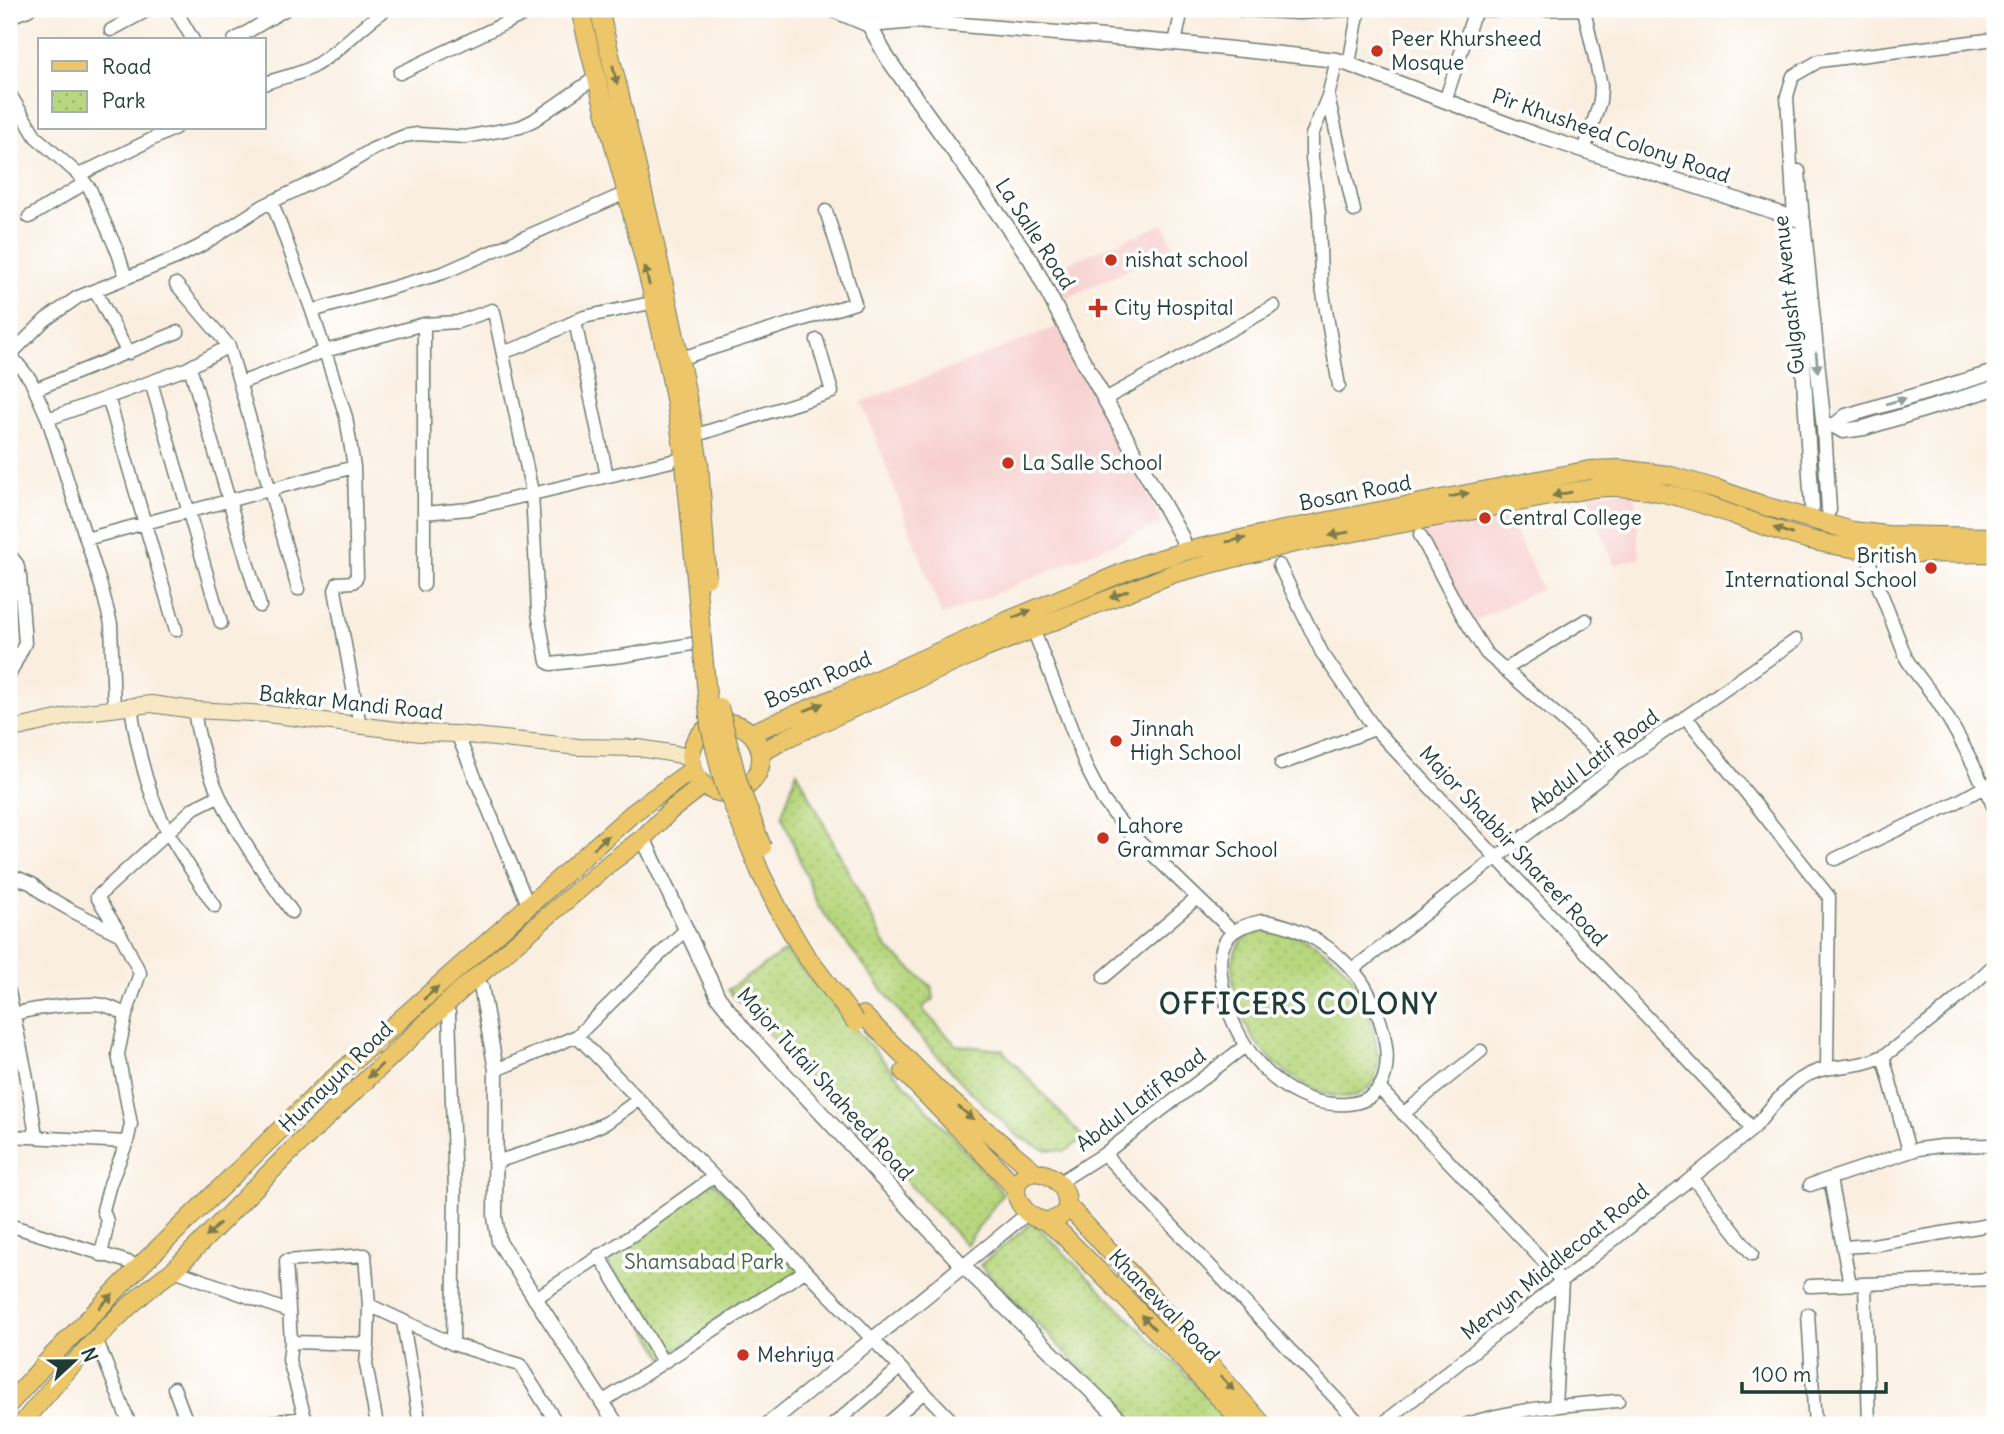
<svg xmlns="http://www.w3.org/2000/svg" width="2004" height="1434" viewBox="0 0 2004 1434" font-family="Delius,sans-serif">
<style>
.built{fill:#f7d0cf}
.park{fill:url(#park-dots);stroke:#6c8a59;stroke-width:2}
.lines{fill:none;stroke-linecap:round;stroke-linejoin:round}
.minor-casing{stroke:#6c7b70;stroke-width:15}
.tertiary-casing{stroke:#6c7b70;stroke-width:17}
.secondary-casing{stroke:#6c7b70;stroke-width:18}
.primary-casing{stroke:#6c7b70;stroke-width:20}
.minor{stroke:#fff;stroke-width:12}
.tertiary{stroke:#fff;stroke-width:14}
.secondary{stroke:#f7e8c3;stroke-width:16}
.primary{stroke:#ecc669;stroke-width:18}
.primary-bridge-casing{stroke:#6c7b70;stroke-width:20;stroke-linecap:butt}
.primary-bridge{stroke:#ecc669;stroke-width:18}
.oneway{fill:#7b7b4c}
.oneway2{fill:#8f9e9a}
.poi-dot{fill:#c8321e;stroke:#fff;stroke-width:2.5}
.labels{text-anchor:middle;stroke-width:7;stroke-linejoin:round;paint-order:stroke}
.poi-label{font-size:21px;fill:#1f3d34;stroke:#fff;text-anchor:start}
.street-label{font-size:21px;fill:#1f3d34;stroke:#fff}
.park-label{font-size:21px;fill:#456446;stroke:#fff}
.district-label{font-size:28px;font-weight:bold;letter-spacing:2px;fill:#1f3d34;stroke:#fff}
</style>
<defs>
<pattern id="park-dots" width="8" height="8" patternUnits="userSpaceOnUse" patternTransform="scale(1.75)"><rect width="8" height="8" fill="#b8d77e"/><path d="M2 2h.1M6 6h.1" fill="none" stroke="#9eb96e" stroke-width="1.8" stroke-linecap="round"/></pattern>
</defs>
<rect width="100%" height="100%" fill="#fff"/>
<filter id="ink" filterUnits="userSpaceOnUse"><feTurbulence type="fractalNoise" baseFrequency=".0143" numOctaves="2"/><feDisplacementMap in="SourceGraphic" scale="14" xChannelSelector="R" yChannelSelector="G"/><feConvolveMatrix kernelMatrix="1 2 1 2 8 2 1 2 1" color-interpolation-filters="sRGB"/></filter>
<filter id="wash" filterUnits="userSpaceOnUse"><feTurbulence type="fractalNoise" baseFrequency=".00686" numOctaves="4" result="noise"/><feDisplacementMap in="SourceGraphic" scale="28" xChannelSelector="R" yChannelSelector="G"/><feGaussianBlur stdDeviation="1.57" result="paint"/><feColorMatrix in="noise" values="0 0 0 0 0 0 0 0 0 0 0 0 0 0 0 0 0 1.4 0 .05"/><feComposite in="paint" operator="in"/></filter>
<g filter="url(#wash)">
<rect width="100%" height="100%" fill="#faeee0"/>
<path class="built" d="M1164,224L1174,248L1065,299L1044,272Z
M1059,326L1163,523L942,616L862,402Z
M1635,490L1640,558L1614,565L1588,493Z
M1501,502L1542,588L1469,624L1417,523Z"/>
<path class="park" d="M797,771L887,948L932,987L934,999L925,1005L923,1010L956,1045L1002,1050L1084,1138L1066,1151L1043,1149L1019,1137L967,1088L913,1029L818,906L782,815Z
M1265,930L1292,934L1313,943L1337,960L1352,976L1370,1011L1379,1060L1374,1083C1369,1087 1363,1093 1357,1095C1322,1105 1271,1065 1253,1038C1238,1014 1217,953 1250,935C1255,933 1261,932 1265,930Z
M785,951L1003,1193L966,1245L728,990Z
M712,1181L802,1271L664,1358L604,1256Z
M1033,1222L1191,1380L1233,1425H1136L980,1265Z"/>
</g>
<g filter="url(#ink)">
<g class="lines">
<defs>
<path id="minor" d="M175,9L193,40
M1241,10L1300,13L1359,9
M1584,10L1601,85L1600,101L1584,151
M111,30L150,9
M234,40L286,9
M1175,43L1182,9
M1337,60L1328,96L1354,211
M1349,64L1359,9
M400,73L535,9
M264,84C279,77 297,76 312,67C340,52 360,26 387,9
M9,93L36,137L79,175L90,189L118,253L126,278
M1328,96L1312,135V158L1319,213L1321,281L1339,386
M1445,101L1472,19L1479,10L1588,9
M1799,171L1803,221
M79,175L175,128
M272,202L312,311L346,417L354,467L357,577L353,582L338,583L335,590L360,726
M29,217L85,183
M1794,218L1787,96L1793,76L1819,61L1995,39
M176,284L229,346L298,589
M95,290L128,353
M312,311L443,273L619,196
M575,321L607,476
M504,352L522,346L584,317L646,304
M9,353L30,379L48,419L102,589L111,624L114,708
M10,355L45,320L78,297L176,258L202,245L263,206L340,169L373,149L404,136L418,134L465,137L520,127L534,120L592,80
M688,356L855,303L826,211
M190,367L260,606
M151,382L221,623
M240,383L325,351L424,324L458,322L492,310L494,312L532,492L538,613L547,662L551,664L622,656L692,644
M36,389L178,332
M108,397L176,630
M1105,399L1274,306
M48,419L186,369L229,346
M703,433L832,392L817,340
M424,513L469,509L676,460
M1420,535L1462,615L1486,653L1615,766
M86,539L354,467
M9,554L17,564L20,576L25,643L9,676
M1870,564L1906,658C1916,676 1931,690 1941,707C1962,740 1979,775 1995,810
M1279,565L1322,653L1375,729L1753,1129
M424,585V324
M1033,629L1087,769L1103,800L1125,828L1233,932
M1504,670L1586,620
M131,706C137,749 147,793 168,832C182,857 199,882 215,906
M194,710C205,789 246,849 292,912
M1686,717L1829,897L1827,1068
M457,734L529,907
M1281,764L1375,729
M1835,859L1955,803L1995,781
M9,879L18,878L32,884L46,896L74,912L119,934
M1262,921C1298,924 1338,949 1360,979C1383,1011 1412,1099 1347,1104C1280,1109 1230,1042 1222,982C1219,964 1218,946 1232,933C1240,926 1252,923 1262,921Z
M1352,970L1615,766L1796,640
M1104,977L1197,898
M9,992L26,1073L36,1136
M449,1013L455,1191L453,1344
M9,1016C30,1008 70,1004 94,1004C106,1004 116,1009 126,1015
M577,1036L956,1425
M1883,1056L1909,1151
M496,1070L577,1036L685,930
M1380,1089L1562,1281L1555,1406
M1403,1114L1481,1051
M9,1136L127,1142
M1104,1154L1361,1425
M496,1162L573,1137L606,1123L638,1100
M1692,1177L1752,1254
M1830,1179L1850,1284
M1058,1183L1104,1154L1245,1046
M1810,1185L1918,1149L1941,1146L1995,1145
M9,1225L131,1263
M1843,1247L1873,1245L1995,1224
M101,1255L106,1232L107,1221L103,1210L110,1184L127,1142L131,1124L118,1054L126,1015L140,973L121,935L97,897L194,808L218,796
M365,1255L369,1305L368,1344L291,1342L286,1261Z
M599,1255L663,1362
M963,1266L1028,1213
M174,1270L288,1311
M1865,1284L1869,1425
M1810,1286L1995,1279
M534,1299L634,1234L712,1178
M369,1305L453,1344L520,1365L558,1425
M1808,1314L1815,1425
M403,1322L420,1425
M97,1341L130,1425
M291,1342L289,1360L307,1425
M368,1344L366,1364L377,1425
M174,1388L188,1425
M602,1402L805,1271
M241,1425L305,1418
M833,1425L900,1368
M886,1425L924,1392
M1381,1425L1753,1129C1773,1106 1793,1074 1826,1069C1845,1065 1864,1066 1883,1056C1892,1051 1900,1043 1909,1037C1940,1015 1967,990 1995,964
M1464,1425C1514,1408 1566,1405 1618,1401
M1992,1425L1995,1424"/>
<path id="tertiary" d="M831,9L869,25L915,21L1175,43L1337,60L1539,136L1803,221L1824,429L1829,510
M9,16L28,9
M869,25L888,59L1031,260L1079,353L1182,538L1186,551
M1795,234L1812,507
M1995,372L1846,416L1834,426L1843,431L1864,428L1995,388
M643,838L718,997L746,1032L963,1266
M481,986L496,1070L495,1217L499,1242L617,1425
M767,1425L963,1266L1126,1425"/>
<path id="secondary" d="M9,730L87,712L151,704L194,710L267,714L421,733L457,734L579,747L639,748L676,754L691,759"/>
<path id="primary" d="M580,9C614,160 665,309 685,463
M599,9C635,159 673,310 699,463
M691 758a35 35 0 1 1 70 0a35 35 0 1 1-70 0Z
M751,733L840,696L1007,621L1146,563L1186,551L1278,531L1590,470L1620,469L1668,475L1717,489L1765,506L1853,531L1887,535L1995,537
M761,753L785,739L986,648L1175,573L1290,544L1594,488C1669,480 1738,522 1810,540C1871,555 1933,554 1995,553
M863,1015L939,1091L1035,1172
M904,1072L1005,1176L1015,1189
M1035,1172C1055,1174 1071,1190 1066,1211C1036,1245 990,1179 1035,1172Z
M1067,1205L1141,1285L1263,1425
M1047,1222L1062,1234L1126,1299L1245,1425
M9,1404L54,1354L140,1266L322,1089L633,813L693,769
M21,1425C62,1375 121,1306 174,1270L288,1154L459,992L611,862L643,838L671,810L703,785"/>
</defs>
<use href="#minor" class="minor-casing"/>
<use href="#tertiary" class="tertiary-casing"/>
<use href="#secondary" class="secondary-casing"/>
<use href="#primary" class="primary-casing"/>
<use href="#minor" class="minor"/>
<use href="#tertiary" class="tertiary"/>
<use href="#secondary" class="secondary"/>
<use href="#primary" class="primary"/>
<defs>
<path id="primary-bridge" d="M685,463L710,726L723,781L761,874L781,914L804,953L856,1022
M699,463L707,578
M719,707L738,782L762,847"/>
</defs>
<use href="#primary-bridge" class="primary-bridge-casing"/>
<use href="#primary-bridge" class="primary-bridge"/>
</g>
<defs><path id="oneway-solid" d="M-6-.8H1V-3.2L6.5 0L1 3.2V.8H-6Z" transform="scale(1.75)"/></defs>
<g class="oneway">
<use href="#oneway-solid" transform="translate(615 75) rotate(77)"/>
<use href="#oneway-solid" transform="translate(647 276) rotate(-104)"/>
<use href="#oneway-solid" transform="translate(1562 494) rotate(169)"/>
<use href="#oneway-solid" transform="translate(1459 495) rotate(-12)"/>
<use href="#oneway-solid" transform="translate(1783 531) rotate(-161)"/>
<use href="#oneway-solid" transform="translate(1339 534) rotate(169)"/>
<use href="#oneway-solid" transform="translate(1236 540) rotate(-12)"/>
<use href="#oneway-solid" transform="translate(1119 594) rotate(158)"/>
<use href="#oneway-solid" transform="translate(1022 614) rotate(-23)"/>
<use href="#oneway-solid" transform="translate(814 707) rotate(-22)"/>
<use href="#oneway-solid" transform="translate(601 842) rotate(-42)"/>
<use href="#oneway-solid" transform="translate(431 993) rotate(-41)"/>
<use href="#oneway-solid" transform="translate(375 1071) rotate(136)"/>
<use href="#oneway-solid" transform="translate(966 1113) rotate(40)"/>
<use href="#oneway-solid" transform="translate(213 1230) rotate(134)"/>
<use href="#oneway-solid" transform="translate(106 1301) rotate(-45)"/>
<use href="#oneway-solid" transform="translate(1148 1322) rotate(-134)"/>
<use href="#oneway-solid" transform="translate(1227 1383) rotate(49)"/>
</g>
<g class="oneway2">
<use href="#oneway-solid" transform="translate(1817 362) rotate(84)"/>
<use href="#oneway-solid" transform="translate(1896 401) rotate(-16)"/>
</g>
</g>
<g class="poi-dot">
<circle cx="1377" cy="51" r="7"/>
<circle cx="1111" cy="260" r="7"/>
<path d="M1094.5 297.5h7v7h7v7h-7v7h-7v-7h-7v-7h7z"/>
<circle cx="1008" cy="463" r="7"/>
<circle cx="1485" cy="518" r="7"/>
<circle cx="1931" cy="568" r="7"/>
<circle cx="1116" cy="741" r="7"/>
<circle cx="1103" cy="838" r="7"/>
<circle cx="743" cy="1355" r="7"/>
</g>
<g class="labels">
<g class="poi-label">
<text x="1391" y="46">Peer Khursheed<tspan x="1391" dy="24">Mosque</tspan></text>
<text x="1125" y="267">nishat school</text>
<text x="1114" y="315">City Hospital</text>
<text x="1022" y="470">La Salle School</text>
<text x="1499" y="525">Central College</text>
<text x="1917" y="563" text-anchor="end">British<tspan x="1917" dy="24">International School</tspan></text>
<text x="1130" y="736">Jinnah<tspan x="1130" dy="24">High School</tspan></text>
<text x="1117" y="833">Lahore<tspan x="1117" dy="24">Grammar School</tspan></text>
<text x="757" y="1362">Mehriya</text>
</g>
<g class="street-label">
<text transform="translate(1611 136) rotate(19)" y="7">Pir Khusheed Colony Road</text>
<text transform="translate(1035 234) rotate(57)" y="7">La Salle Road</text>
<text transform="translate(1789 295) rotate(-96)" y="7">Gulgasht Avenue</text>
<text transform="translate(1355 493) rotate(-11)" y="7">Bosan Road</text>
<text transform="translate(818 680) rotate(-23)" y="7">Bosan Road</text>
<text transform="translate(351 703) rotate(6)" y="7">Bakkar Mandi Road</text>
<text transform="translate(1594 761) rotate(-37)" y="7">Abdul Latif Road</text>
<text transform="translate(1513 846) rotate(47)" y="7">Major Shabbir Shareef Road</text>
<text transform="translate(336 1077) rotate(-44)" y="7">Humayun Road</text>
<text transform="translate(825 1084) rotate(48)" y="7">Major Tufail Shaheed Road</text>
<text transform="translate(1141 1100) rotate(-37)" y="7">Abdul Latif Road</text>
<text transform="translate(1555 1262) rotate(-39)" y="7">Mervyn Middlecoat Road</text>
<text transform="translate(1164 1306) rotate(46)" y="7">Khanewal Road</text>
</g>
<g class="park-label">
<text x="704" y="1269">Shamsabad Park</text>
</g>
<g class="district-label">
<text x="1299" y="1014">OFFICERS COLONY</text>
</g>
</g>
<rect width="2004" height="1434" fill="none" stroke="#fff" stroke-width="35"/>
<rect x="38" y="38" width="228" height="91" fill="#ffffff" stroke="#a5b1ae" stroke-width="2"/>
<rect x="52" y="61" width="35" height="10" fill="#ecc669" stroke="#a5b1ae" stroke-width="2"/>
<text x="102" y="74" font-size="21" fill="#1f3d34">Road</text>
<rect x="52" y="91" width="35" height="21" fill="url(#park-dots)" stroke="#a5b1ae" stroke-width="2"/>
<text x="102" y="108" font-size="21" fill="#1f3d34">Park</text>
<g transform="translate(74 1361) rotate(68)" stroke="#ffffff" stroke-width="5" paint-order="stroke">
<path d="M0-5L12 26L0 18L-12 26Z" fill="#1f3d34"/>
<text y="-10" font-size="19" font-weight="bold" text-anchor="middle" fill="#1f3d34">N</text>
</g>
<path d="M1742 1382v10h144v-10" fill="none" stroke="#1f3d34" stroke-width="3.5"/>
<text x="1752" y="1382" font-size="21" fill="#1f3d34" stroke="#ffffff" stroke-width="5" paint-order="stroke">100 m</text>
</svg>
